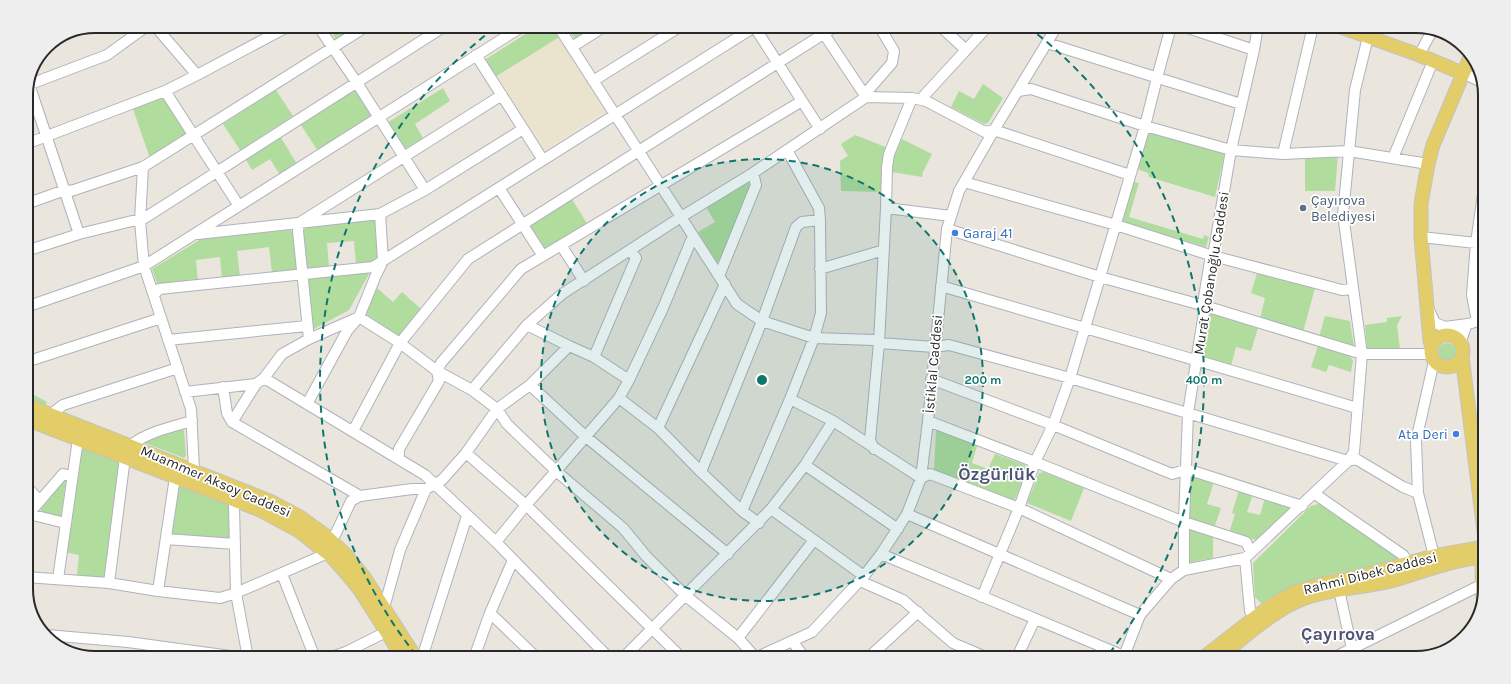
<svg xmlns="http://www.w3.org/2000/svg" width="1511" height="684" viewBox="0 0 1511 684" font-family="Karla,sans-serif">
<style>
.education{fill:#eae3ce}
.green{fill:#b0dc9e}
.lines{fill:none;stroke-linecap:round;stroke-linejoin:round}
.minor-casing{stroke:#b0b2bc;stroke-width:12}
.major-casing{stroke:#c3c3c3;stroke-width:15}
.minor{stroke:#fff;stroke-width:10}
.major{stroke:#e2cd69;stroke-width:13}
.ring{fill:none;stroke:#0f766e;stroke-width:2;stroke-dasharray:7 5}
.service-dot{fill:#5c6f8a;stroke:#fff;stroke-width:1.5}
.shop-dot{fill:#3f7fe0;stroke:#fff;stroke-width:1.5}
.labels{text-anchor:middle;stroke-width:3.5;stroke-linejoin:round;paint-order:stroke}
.service-label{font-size:14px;fill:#4e5e75;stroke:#fff;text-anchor:start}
.shop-label{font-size:14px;fill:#366cbe;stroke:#fff;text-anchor:start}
.street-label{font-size:14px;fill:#292929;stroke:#fff}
.district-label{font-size:18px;font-weight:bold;fill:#4e5376;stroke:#fff}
.rim{fill:none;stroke:#292929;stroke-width:2}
.centre{fill:#0f766e;stroke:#fff;stroke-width:2}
.ring-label{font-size:12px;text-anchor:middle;font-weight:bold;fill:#0f766e;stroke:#fff;stroke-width:3.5;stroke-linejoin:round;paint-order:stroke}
</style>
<rect width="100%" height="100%" fill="#eae5dd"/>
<path class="education" d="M561,36L605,111L544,150L497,76Z"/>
<path class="green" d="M328,26H361L337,41Z
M538,26H555L561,36L495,77L486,62V59Z
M572,26H599L579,39L574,38L568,28Z
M983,84L1003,98L988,123L984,124L951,107L959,91L974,99Z
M443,88L450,101L415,124L423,138L405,149L387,123Z
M276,90L293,116L240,150L223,124Z
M352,90H357L373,116L318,151L299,122Z
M164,97L185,129V137L150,158L133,109Z
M1149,131L1225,152L1215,197L1149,177L1148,173L1137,169Z
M855,135L888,148L883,192L841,191L840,161L848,156L841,144Z
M280,136L297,164L280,175L270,159L252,170L245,158Z
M902,139L932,154L923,172L922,177L892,172L893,159Z
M1338,154L1335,191H1305V157Z
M747,181L751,187L721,259L717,262L698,232L715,222L706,207Z
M1134,182L1139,183L1129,217L1203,239L1204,235L1209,237L1206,247L1122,222Z
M571,198L588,225L543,251L529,227L530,224Z
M374,219L378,222L380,259L374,262L356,264L354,241L327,243L329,267L309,269L307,267L303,231L307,226Z
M289,230L294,232L298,269L295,270L272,273L269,247L237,251L240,277L222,279L220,257L196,260L198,281L158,286L152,269L201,239Z
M366,271L369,274L349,310L312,330L305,280L309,277Z
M1257,273L1315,288L1303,332L1260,319L1265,298L1251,293Z
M377,288L393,302L402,292L421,309L400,335H396L366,314V308Z
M1210,312L1258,328L1251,351L1236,347L1231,366L1200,356L1206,316Z
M1325,316L1350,321L1354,346L1319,337Z
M1402,316L1397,325L1400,349L1367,348L1365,325L1387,322V318Z
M1438 352a9 9 0 1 1 18 0a9 9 0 1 1-18 0Z
M1318,346L1350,356L1353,361L1351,372L1329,365L1326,372L1311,367Z
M26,383L29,392L47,402L45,409L26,400Z
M179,429L184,430L186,455L184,458L145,443L147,440Z
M939,429L977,446L972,463L988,469L995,454L1025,465L1027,470L1015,499L1012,501L935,472L934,469L936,431Z
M81,447L118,460L119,464L106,576L103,578L77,575L79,555L64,552Z
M1044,472L1084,488L1071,521L1027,503L1039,473Z
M1193,476L1214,482L1207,504L1221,508L1214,528L1190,521L1188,517L1189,477Z
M64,481H66L61,515L58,518L41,513V509Z
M178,483L229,503L231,508L230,540L173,536L171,531Z
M1239,490L1253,494L1247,512L1260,515L1265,498L1292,507L1256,540L1229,533L1235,514L1232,513Z
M1323,503L1397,555V559L1395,562L1332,574L1290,589L1263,605L1255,597L1253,563L1311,506Z
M1192,529L1213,536V558L1186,563V532Z"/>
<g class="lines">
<defs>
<path id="minor" d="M155,26L197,75
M318,26L357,83L425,190
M558,26L737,304L762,321L814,338L874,340L879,343L934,347L949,345L1070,378L1348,461L1356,459L1403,487L1418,493
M754,26L820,129
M940,26L966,50
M1182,26L1254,50
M824,34L866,97
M1047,43L1241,104
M572,47L605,26
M476,55L543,160
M1419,55L1433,29
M1462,73L1482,82
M593,81L681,26
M29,84L79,234
M28,85L107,55L147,26
M165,91L239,206
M1018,91L1031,89L1145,126L1231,150L1283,154L1349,151L1428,164
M864,95L892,63L894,51L879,26
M921,99L988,26
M26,144L165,91L197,75L289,26
M1283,154L1313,26
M1393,158L1433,61
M143,167L140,221L144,266L191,409L194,470
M964,182L1116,225L1213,256L1342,290L1353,289
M499,188L543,256
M26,204L65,190L71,191L143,167L367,26
M886,208L951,216
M947,229L1100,277L1205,306L1362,354H1431
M198,234L380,214L425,190L523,129
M1421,237L1485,244
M561,245L584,281
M26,251L79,234L132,221H140L445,26
M820,269L884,250
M719,276L756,185L753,173
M941,286C1080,327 1219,366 1357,408
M154,295L159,289L373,267L756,26
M26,307L144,266L523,26
M1429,310L1435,323L1445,327L1468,324
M1477,321L1472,295L1476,243L1485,180
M527,325L569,346L594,357L629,380
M1446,336L1468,324L1485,319
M309,339L298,231L299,223L502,95
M168,340L307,326
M569,346L530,385L497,409L466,453L442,480L426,489H412L360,496L232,422L256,384L264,378L282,354L309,339L359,317L400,343L437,371L472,390L497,409L507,424L556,471L623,528L646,556L686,596L738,638L755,657
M1462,346V338L1466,326
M594,357L636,258L630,250
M26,362L161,318
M264,378L425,475L496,542L609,658
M931,379L1053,425L1172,474L1185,470L1196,472L1302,506
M530,385L585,436L728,554
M223,387L227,413L232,422
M472,390L527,325L562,294L681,217L753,173L866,97L912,98
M185,392L256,384
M619,398L658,428L701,472L742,511L759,523
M790,399L833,421L921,478L930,474L1019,508L1171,579
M307,404L347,331L359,317L376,275L383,261L380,214
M50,415L63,405L178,368
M928,421L1035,462L1184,522L1246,542L1251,552
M658,428L725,284
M353,431L400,343L468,259L836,26
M131,445C148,432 171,427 192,421
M874,449L870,440L879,343L886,208L887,167L889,154L912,98L926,101L985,132L994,130L1130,175
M466,453L526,505L682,658
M399,459V449L439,381L437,371L441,363L521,269L802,101
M805,465L898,529
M701,472L762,321L796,227L802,222L820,220
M26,486L40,501
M1315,494L1403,555L1409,563
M238,501L234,506L236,593L248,658
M771,509L864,576
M742,511L790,399L814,338L821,313L820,220L819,208L787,150
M29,514L65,523
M907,514L1140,615
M26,517L63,474L71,476
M166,539L235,544
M496,542L526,505L556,471L619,398L629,380L663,308L693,236
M881,554L1124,656
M1434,556L1418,493L1416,441L1434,361
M1245,558L1250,611L1257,616
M1184,570V522L1188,413L1205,306L1204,297L1210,261L1213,256L1231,150L1254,50L1258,26
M282,574L315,658
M26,577L109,583L158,591L220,598L236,593L328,553L331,540L336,533L351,501L360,496
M58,579L78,439
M860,581L903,600L953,643L988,658
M109,583L125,457
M1339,590L1354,658
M158,591L175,477
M982,597L1019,508L1035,462L1053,425L1070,378L1145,126L1157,78L1171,26
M384,608L400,550L426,489
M490,613L537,658
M47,635L128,642L245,658
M738,638L814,540
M792,641L805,658
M329,658L346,652L386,632
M422,658L467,516
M474,658L490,613L513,560
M623,658L771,509L805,465L833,421
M755,658L812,632L864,576L881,554L907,514L921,478L928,421L947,229L959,191L994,130L1057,26
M868,658L918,612
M1015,658L1017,657L1035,619
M1125,658L1124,656L1140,615L1171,579L1184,570L1245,558L1348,461L1354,452L1362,354L1343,214L1355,90L1368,37L1374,26
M1333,658L1483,584"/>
<path id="major" d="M1338,26L1419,55L1462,73
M1431 351a16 16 0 1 1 32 0a16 16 0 1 1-32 0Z
M1432,346L1430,341L1421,237V204L1428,164L1433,145L1471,55
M1462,356L1485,539
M26,405L247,492L272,502L300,517L325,535L346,555L364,577L416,658
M26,419L260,510L299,531L331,556L347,574L360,590L403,658
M1483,598L1482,568L1485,561
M1203,658L1257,616L1272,605L1295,592L1326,583L1368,574L1434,556L1485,547
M1218,658C1245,637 1273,610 1305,598C1333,588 1363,588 1391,581C1423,572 1452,559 1485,557"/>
</defs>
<use href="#minor" class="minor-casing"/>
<use href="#major" class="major-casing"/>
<use href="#minor" class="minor"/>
<use href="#major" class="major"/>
</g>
<circle cx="762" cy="380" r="221" fill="#0f766e" fill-opacity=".12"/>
<g class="ring">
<circle cx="762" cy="380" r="221"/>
<path d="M416 655A442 442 0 0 1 496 27M1028 27A442 442 0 0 1 1108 655"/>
</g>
<circle class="service-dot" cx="1303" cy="208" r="4"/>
<g class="shop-dot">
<circle cx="955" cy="233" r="4"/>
<circle cx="1456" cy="434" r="4"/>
</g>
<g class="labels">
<g class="service-label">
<text x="1311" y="205">Çayırova<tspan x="1311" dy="16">Belediyesi</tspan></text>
</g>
<g class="shop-label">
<text x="963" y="238">Garaj 41</text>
<text x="1448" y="439" text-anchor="end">Ata Deri</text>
</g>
<g class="street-label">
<text transform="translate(1211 273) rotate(-81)" y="5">Murat Çobanoğlu Caddesi</text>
<text transform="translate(933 364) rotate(-85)" y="5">İstiklal Caddesi</text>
<text transform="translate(216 481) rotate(23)" y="5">Muammer Aksoy Caddesi</text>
<text transform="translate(1370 573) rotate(-14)" y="5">Rahmi Dibek Caddesi</text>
</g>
<g class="district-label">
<text x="997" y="480">Özgürlük</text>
<text x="1338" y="640">Çayırova</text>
</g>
</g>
<path d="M0 0H1511V684H0ZM95 33H1416A62 62 0 0 1 1478 95V589A62 62 0 0 1 1416 651H95A62 62 0 0 1 33 589V95A62 62 0 0 1 95 33Z" fill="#eee" fill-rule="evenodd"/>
<path class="rim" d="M95 33H1416A62 62 0 0 1 1478 95V589A62 62 0 0 1 1416 651H95A62 62 0 0 1 33 589V95A62 62 0 0 1 95 33Z"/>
<circle cx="762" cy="380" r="6" class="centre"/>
<g class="ring-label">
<text x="983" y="384">200 m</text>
<text x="1204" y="384">400 m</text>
</g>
</svg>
